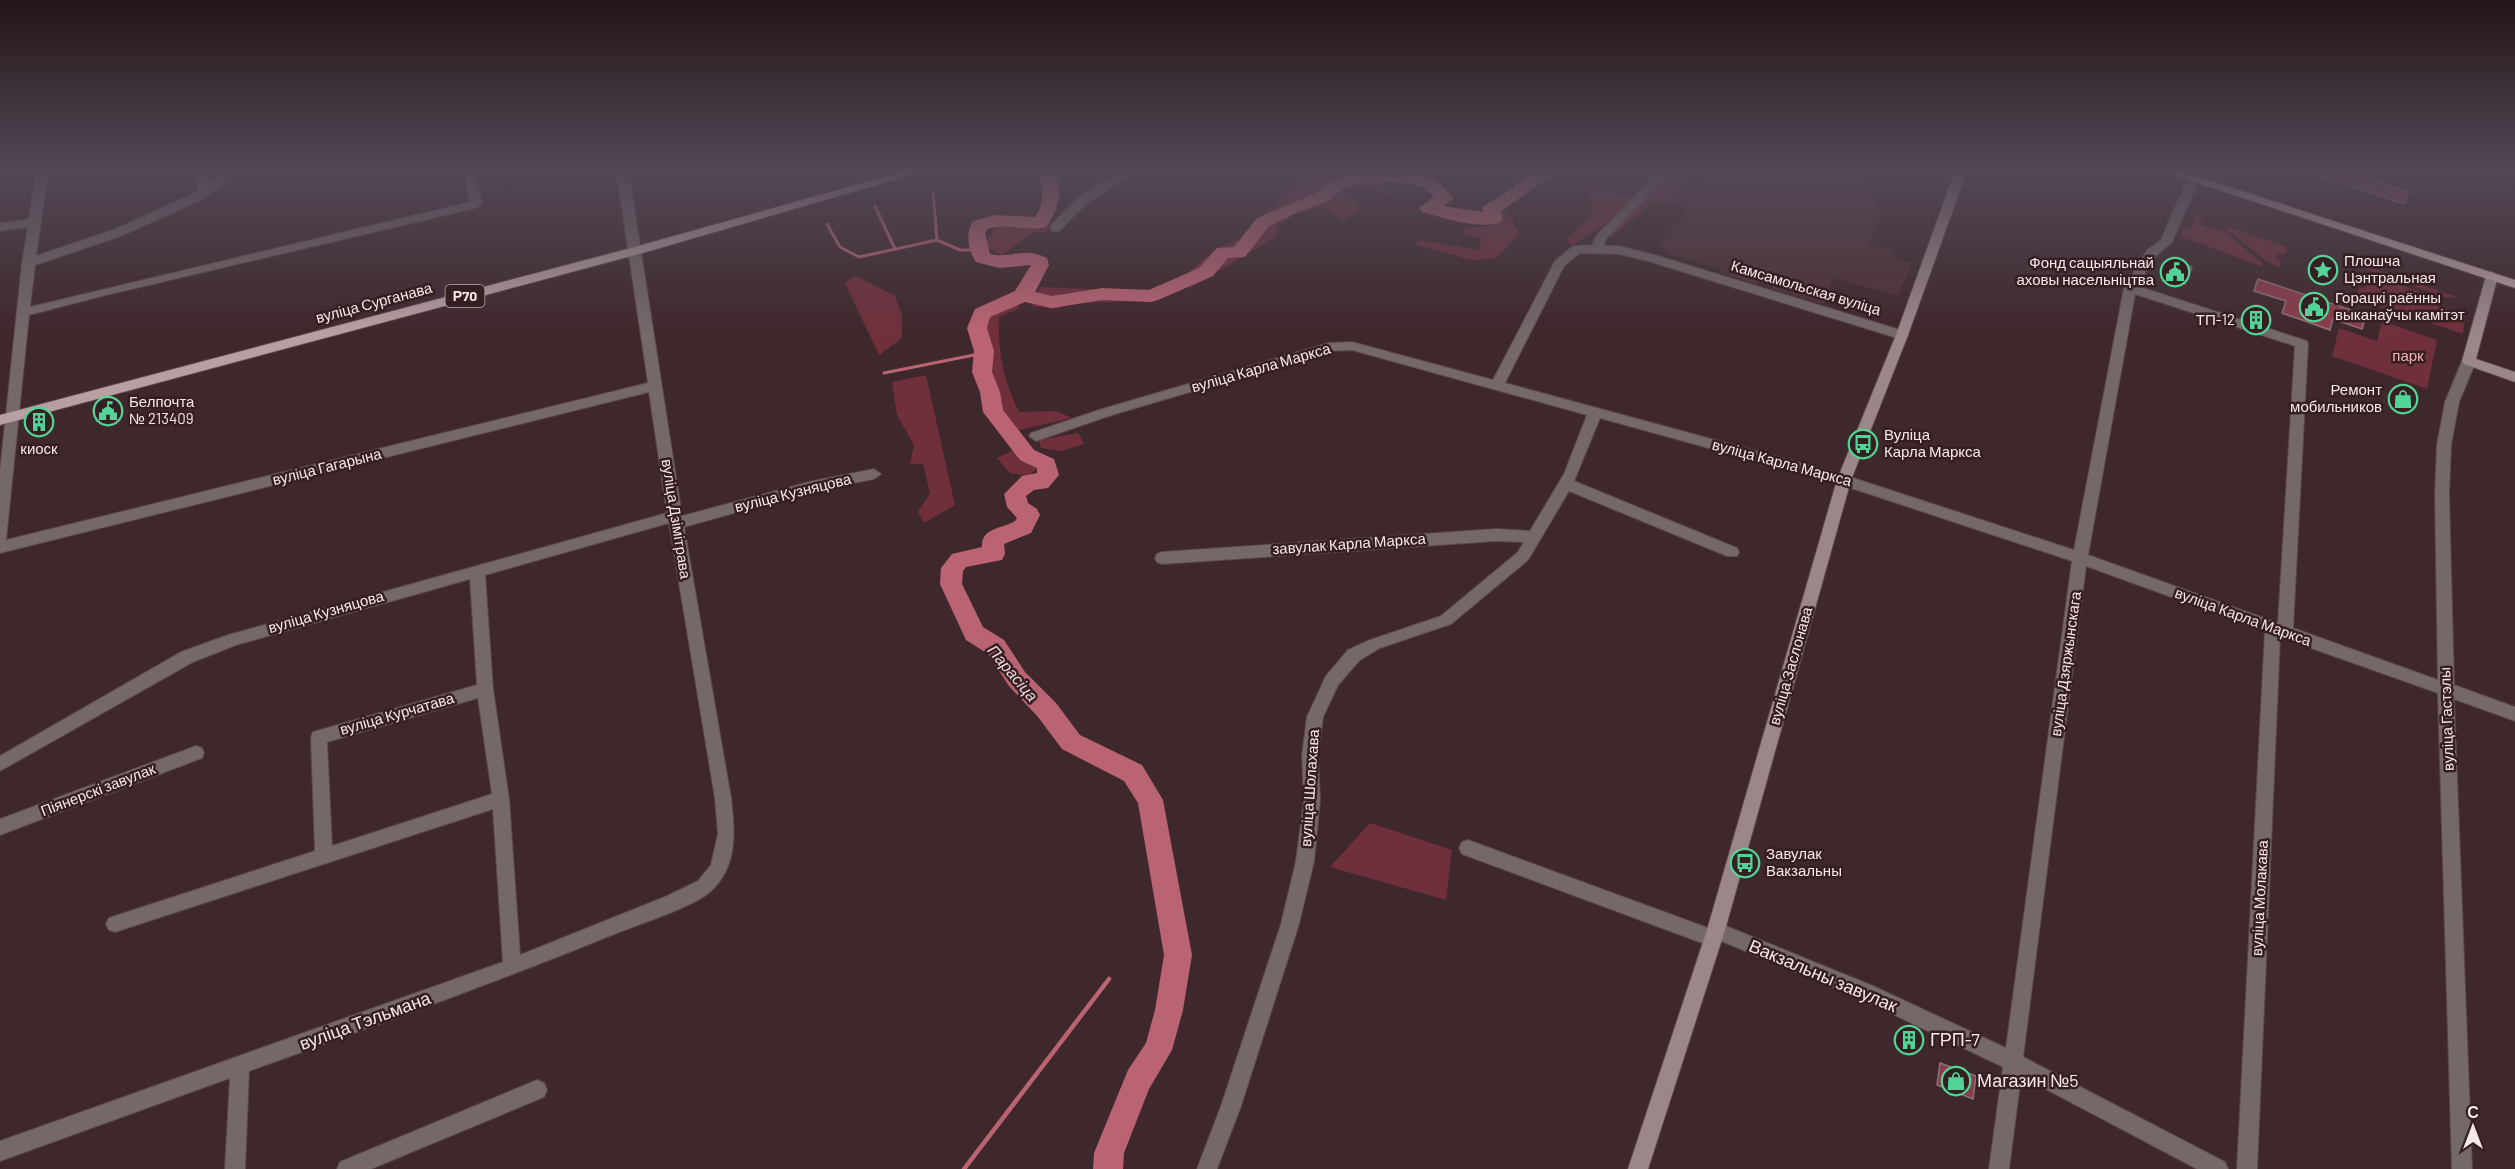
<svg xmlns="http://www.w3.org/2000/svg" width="2515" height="1169" viewBox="0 0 2515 1169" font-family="Barlow,sans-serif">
  <rect width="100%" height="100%" fill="#3f282c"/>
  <!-- built -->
  <path fill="#4e3136" d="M1716,168H1817L1876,184L1875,207L1882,212L1869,244L1893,251L1891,257L1912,263L1898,296L1833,278L1824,304L1772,289L1773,286L1759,282L1757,285L1720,272L1721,269L1674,255L1660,247L1662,244L1657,242L1686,215L1678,199Z"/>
  <!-- green -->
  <path fill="#702f3c" d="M1314,168H1376L1393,196L1366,188L1343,191L1363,208L1344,221L1323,207L1297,213L1276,227L1277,236L1190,288L1184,276L1217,248L1249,236L1257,220Z
    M1667,174L1689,182L1672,205L1653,203L1612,237L1608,235Z
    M1581,183L1634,197L1614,217L1573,245L1566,240L1592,215L1591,197Z
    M1507,212L1520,234L1496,258L1472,260L1416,245L1418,240L1478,250L1482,239L1465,234L1463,228L1496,225L1499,213Z
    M2196,215L2202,217L2200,224L2224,231L2263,264L2261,266L2180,236L2183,228L2190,229Z
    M1051,220L1047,232H1034L1001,256L985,245L997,225L1038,227Z
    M2229,227L2287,247L2285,254L2279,253L2276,259L2281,261L2279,267L2268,262L2227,230Z
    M2366,266L2457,297L2447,298L2365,269Z
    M2363,273L2424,293L2421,298L2366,296L2357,292L2360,287L2365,289L2367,282L2360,279Z
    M856,276L895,296L902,315V338L879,355L845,283Z
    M1040,287L1142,291L1141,301L1078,303L1054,309L1032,306Z
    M1020,301L1019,308L999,317C998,354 1003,379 1019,412L1056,411L1072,418L1018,430L998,411L990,374L989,347L981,326L985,314L1002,310Z
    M2374,301L2426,302L2465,314L2463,334L2377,305Z
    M2382,321L2437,340L2427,389L2332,356L2339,328L2377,341Z
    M926,375L955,505L924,523L918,512L930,493L923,464H910L914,445L897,415L892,382Z
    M1078,433L1084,444L1061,451L1041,448L1039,440Z
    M1014,450L1019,457L1040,466L1028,476L1010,473L997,458Z
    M1370,823L1452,850L1446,900L1330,867Z"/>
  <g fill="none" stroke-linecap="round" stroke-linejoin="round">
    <!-- stream-far1 -->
    <path stroke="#ba6473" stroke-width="3" d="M933,191L937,240
      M875,206L895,249
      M827,224L840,247L859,257L937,240L960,250H979
      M884,373L984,353"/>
    <!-- stream -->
    <path stroke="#ba6473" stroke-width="4.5" d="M964,1169L1109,979"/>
    <!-- river -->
    <path fill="#ba6473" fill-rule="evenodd" d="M1035,168H1052C1065,189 1059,209 1046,227C1026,232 1006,222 987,229L985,233L990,254C1014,259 1021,246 1047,258L1049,265L1035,292L1052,296L1102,288L1149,290L1199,268L1217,248L1234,247L1257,218L1314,194L1329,182L1356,173L1376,171L1422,175L1435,179L1454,198L1444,206L1483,212L1482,208C1487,202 1496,200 1502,195C1531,174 1530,168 1567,168L1565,172L1545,180L1501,211L1503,219L1500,223C1476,229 1445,218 1422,212L1419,208L1434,197L1423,187L1414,184L1376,181L1359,183L1341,190L1326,202L1300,211L1269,226L1245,257L1228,258L1213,276L1158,300L1151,302L1102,300L1052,308L1025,302L990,317L987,328L994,351L992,372L1000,392L1003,410L1034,450L1054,459L1059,475L1048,488L1034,490L1026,496L1028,503L1037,509L1040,515L1031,533L1004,544L1005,554L1002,560L966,567L963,571L962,584L983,627L1004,640L1025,672L1056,703L1080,735L1142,765L1163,800L1192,955L1183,1010L1172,1050L1149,1089L1124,1153L1123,1169H1093L1094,1153L1128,1070L1146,1043L1155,1010L1164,955L1138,803L1124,781L1062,749L1038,717L1009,686L988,654L966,640L940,584L941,568L952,554L982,547C981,527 1003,529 1015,521L1017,518L1007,507L1004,494L1022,476L1037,473V468L1020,460L983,412L980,392L972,372L974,351L967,328L975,309L1015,291L1031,265L999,268L976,262C968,250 965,233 973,221L995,215L1035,217C1045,204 1044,183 1035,168Z"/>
  </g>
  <!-- building -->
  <path fill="#8c3c4c" stroke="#8d7275" stroke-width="1.5" d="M2304,168H2338L2409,192L2404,204L2303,170Z
    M2173,261L2192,267L2185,284L2166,277Z
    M2258,279L2366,315L2362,329L2333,319L2330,330L2282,313L2286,301L2254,291Z
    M119,402V415L97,421L98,408Z
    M1940,1063L1976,1076L1973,1099L1937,1085Z"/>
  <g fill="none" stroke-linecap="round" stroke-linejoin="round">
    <!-- street casing -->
    <g stroke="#5c474a" stroke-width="2">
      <path id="street" d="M37,168H49L36,256L113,230L193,194L199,190L195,168H207L209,183L232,168H245L201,200L121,236L35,265L30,307L470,202L462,168H474L482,204L476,208L102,296L29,315L6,540L648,383L616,168H628L682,516L813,481L874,469L881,474L874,479L813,491L684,527L731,798C735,831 738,866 711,891C696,906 634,926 612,935C492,984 371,1027 249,1071L245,1169H225L230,1078L0,1161V1141L503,962L493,809L115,932L109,930L106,924L109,918L115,916L315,851L311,737L313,732L477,685L470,579L236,645L193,662L0,771V756L181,652L228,635L667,513L649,392L0,553V471L22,263L28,227L0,231V223L29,219ZM669,523L715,798L718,834L711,865L698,881L667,896L520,955L509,799L493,689L485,575ZM478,698L492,794L332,846L327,742Z
        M1128,168H1142L1087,203L1059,231H1051V225L1079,197Z
        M1657,168H1669L1660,183L1606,239L1604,246H1619L1655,255L1907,332L1908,335L1907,338H1897L1648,261L1619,254L1580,253L1564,266L1505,383L1844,475L2074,550L2124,288L2147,250L2161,240L2187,180L2189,178H2197L2199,180L2172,242L2156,256L2137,286L2307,341L2308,344L2293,628L2438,680L2435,494L2437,445L2445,402L2462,361L2464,358H2474L2476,361L2459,402L2451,445L2449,494L2454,685L2515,707V721L2454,699L2472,1169H2452L2438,693L2280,637L2257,1169H2237L2265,631L2086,566L2023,1057L2225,1162L2228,1169H2197L2021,1076L2009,1169H1989L2003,1067L1859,998L1721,941L1719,944L1713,947L1462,854L1459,848L1462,842L1468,840L1708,928L1710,924L1716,922L1873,986L2006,1048L2072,561L1842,485L1600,418L1574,481L1737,548L1739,552L1737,556H1727L1569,491L1528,560L1451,624L1380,648L1360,660L1338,685L1323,717L1318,756L1320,801L1314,861L1299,924L1241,1106L1217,1169H1197L1221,1106L1281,924L1296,861L1304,801L1302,756L1307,717L1326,676L1348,650L1370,640L1441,616L1518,552L1524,542L1496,541L1162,564L1157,562L1155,558L1157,554L1162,552L1496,529L1530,531L1564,474L1587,415L1352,350L1329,351L1112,415L1036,441L1029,436L1031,433L1102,409L1329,343L1352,342L1493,380L1555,261L1573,246L1592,245L1597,235L1651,179ZM2135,294L2295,346L2278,623L2088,555Z
        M196,746L202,748L204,753L202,758L0,835V819Z
        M537,1080L544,1083L547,1090L544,1097L371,1169H337L340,1162Z"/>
    </g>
    <!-- secondary casing -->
    <g stroke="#5c474a" stroke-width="2">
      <path id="secondary" d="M1956,168H1968L1908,335L1851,480L1725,930L1648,1169H1628L1707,930L1837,480L1896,335Z
        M2492,272L2498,276L2476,359L2515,372V382L2464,364L2462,361L2486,276Z"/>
    </g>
    <!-- primary casing -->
    <g stroke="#5c474a" stroke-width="2">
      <path id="primary" d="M916,168H935L639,254L0,425V415L631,248Z
        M2153,168H2171L2515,280V288Z"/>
    </g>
    <!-- street -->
    <use href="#street" fill="#746869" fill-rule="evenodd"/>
    <!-- secondary -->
    <use href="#secondary" fill="#9b878a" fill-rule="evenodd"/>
    <!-- primary -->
    <use href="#primary" fill="#b89fa2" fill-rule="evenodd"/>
  </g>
  <!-- sky -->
  <linearGradient id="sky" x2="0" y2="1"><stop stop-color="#231618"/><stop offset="0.51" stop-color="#524856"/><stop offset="1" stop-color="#524856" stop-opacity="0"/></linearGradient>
  <rect width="2515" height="332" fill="url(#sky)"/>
  <!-- icons -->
  <defs>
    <g id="sight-ring" transform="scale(1.5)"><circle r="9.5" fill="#351f22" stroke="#52d397" stroke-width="1.5"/><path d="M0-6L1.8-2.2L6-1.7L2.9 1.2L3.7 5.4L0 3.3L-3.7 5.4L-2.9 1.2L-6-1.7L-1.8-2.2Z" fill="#52d397"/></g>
    <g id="civic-ring" transform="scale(1.5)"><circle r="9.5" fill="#351f22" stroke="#52d397" stroke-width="1.5"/><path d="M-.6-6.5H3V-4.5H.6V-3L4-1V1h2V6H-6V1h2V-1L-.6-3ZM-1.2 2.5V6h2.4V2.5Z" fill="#52d397"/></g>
    <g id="building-ring" transform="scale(1.5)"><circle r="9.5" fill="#351f22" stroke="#52d397" stroke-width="1.5"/><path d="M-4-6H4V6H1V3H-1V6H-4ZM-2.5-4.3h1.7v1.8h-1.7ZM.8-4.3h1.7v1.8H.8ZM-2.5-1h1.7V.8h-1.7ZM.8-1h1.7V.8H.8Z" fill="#52d397"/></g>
    <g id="shop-ring" transform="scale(1.5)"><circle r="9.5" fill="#351f22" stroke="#52d397" stroke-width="1.5"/><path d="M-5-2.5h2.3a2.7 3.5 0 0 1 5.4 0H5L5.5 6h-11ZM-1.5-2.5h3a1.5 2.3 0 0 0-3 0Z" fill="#52d397"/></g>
    <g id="bus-ring" transform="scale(1.5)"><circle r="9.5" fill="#351f22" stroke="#52d397" stroke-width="1.5"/><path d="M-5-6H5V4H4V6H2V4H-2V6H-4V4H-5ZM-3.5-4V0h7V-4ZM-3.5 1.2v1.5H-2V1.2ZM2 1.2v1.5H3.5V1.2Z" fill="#52d397"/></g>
  </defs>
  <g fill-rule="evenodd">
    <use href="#sight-ring" x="2323" y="270"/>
    <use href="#civic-ring" x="2175" y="272"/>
    <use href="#civic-ring" x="2314" y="307"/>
    <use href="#building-ring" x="2256" y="320"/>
    <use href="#shop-ring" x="2403" y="399"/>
    <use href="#civic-ring" x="108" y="411"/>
    <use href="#building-ring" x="39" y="422"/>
    <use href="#bus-ring" x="1863" y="444"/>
    <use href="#bus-ring" x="1745" y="863"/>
    <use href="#building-ring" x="1909" y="1040"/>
    <use href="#shop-ring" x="1956" y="1081"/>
  </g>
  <g text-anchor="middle" stroke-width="5" stroke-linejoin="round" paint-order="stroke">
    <!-- shield labels -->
    <rect fill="#351f22" stroke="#bdabad" stroke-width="1.5" x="445.5" y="285" width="39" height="22" rx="4.5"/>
    <g font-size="14" font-weight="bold" fill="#f7e7e9">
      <text x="465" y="301">Р70</text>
    </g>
    <!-- poi labels -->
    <g font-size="15" fill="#f7e7e9" stroke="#351f22" text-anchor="start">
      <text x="2344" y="266">Плошча<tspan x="2344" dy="17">Цэнтральная</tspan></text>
      <text x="2154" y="268" text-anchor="end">Фонд сацыяльнай<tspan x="2154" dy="17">аховы насельніцтва</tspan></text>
      <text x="2335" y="303">Горацкі раённы<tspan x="2335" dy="17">выканаўчы камітэт</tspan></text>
      <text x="2235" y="325" text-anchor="end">ТП-12</text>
      <text x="2382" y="395" text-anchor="end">Ремонт<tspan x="2382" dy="17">мобильников</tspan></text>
      <text x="129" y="407">Белпочта<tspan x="129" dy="17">№ 213409</tspan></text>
      <text x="1884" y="440">Вуліца<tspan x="1884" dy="17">Карла Маркса</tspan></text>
      <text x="39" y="454" text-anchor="middle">киоск</text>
      <text x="1766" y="859">Завулак<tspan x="1766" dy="17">Вакзальны</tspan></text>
    </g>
    <!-- street labels -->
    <g font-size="15" fill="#f7e7e9" stroke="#351f22">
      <text transform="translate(1806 288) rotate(17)" y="5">Камсамольская вуліца</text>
      <text transform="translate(374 303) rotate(-15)" y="5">вуліца Сурганава</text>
      <text transform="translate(1261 368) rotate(-16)" y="5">вуліца Карла Маркса</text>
      <text transform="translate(1782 463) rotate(15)" y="5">вуліца Карла Маркса</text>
      <text transform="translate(327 467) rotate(-14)" y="5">вуліца Гагарына</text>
      <text transform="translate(793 493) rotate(-14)" y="5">вуліца Кузняцова</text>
      <text transform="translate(676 519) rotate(81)" y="5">вуліца Дзімітрава</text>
      <text transform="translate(1349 544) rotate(-4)" y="5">завулак Карла Маркса</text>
      <text transform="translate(326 612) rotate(-16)" y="5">вуліца Кузняцова</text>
      <text transform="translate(2243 617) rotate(20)" y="5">вуліца Карла Маркса</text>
      <text transform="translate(2066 664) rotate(-82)" y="5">вуліца Дзяржынскага</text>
      <text transform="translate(1791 666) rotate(-74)" y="5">вуліца Заслонава</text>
      <text transform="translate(397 714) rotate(-16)" y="5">вуліца Курчатава</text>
      <text transform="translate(2447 719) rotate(-92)" y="5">вуліца Гастэлы</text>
      <text transform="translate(1310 788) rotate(-86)" y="5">вуліца Шолахава</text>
      <text transform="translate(98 790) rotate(-21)" y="5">Піянерскі завулак</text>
      <text transform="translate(2260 898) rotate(-87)" y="5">вуліца Молакава</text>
    </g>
    <!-- park labels -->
    <g font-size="15" fill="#f6afb9" stroke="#351f22">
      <text x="2408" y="361">парк</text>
    </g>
    <!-- water labels -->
    <g font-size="16" font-style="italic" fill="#f0d7da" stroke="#351f22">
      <text transform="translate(1013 673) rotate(50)" y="6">Парасіца</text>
    </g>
    <!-- near-street labels -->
    <g font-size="18" fill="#f7e7e9" stroke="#351f22">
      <text transform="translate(1823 976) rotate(23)" y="6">Вакзальны завулак</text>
      <text transform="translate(365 1021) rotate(-20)" y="6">вуліца Тэльмана</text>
    </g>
    <!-- near-poi labels -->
    <g font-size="18" fill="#f7e7e9" stroke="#351f22" text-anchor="start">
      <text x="1930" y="1046">ГРП-7</text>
      <text x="1977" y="1087">Магазин №5</text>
    </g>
  </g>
  <!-- north arrow -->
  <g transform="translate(2473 1127)" stroke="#351f22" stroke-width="4.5" paint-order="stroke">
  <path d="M0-4.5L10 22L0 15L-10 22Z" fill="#f7e7e9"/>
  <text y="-9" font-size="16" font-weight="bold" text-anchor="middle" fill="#f7e7e9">С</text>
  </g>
</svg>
